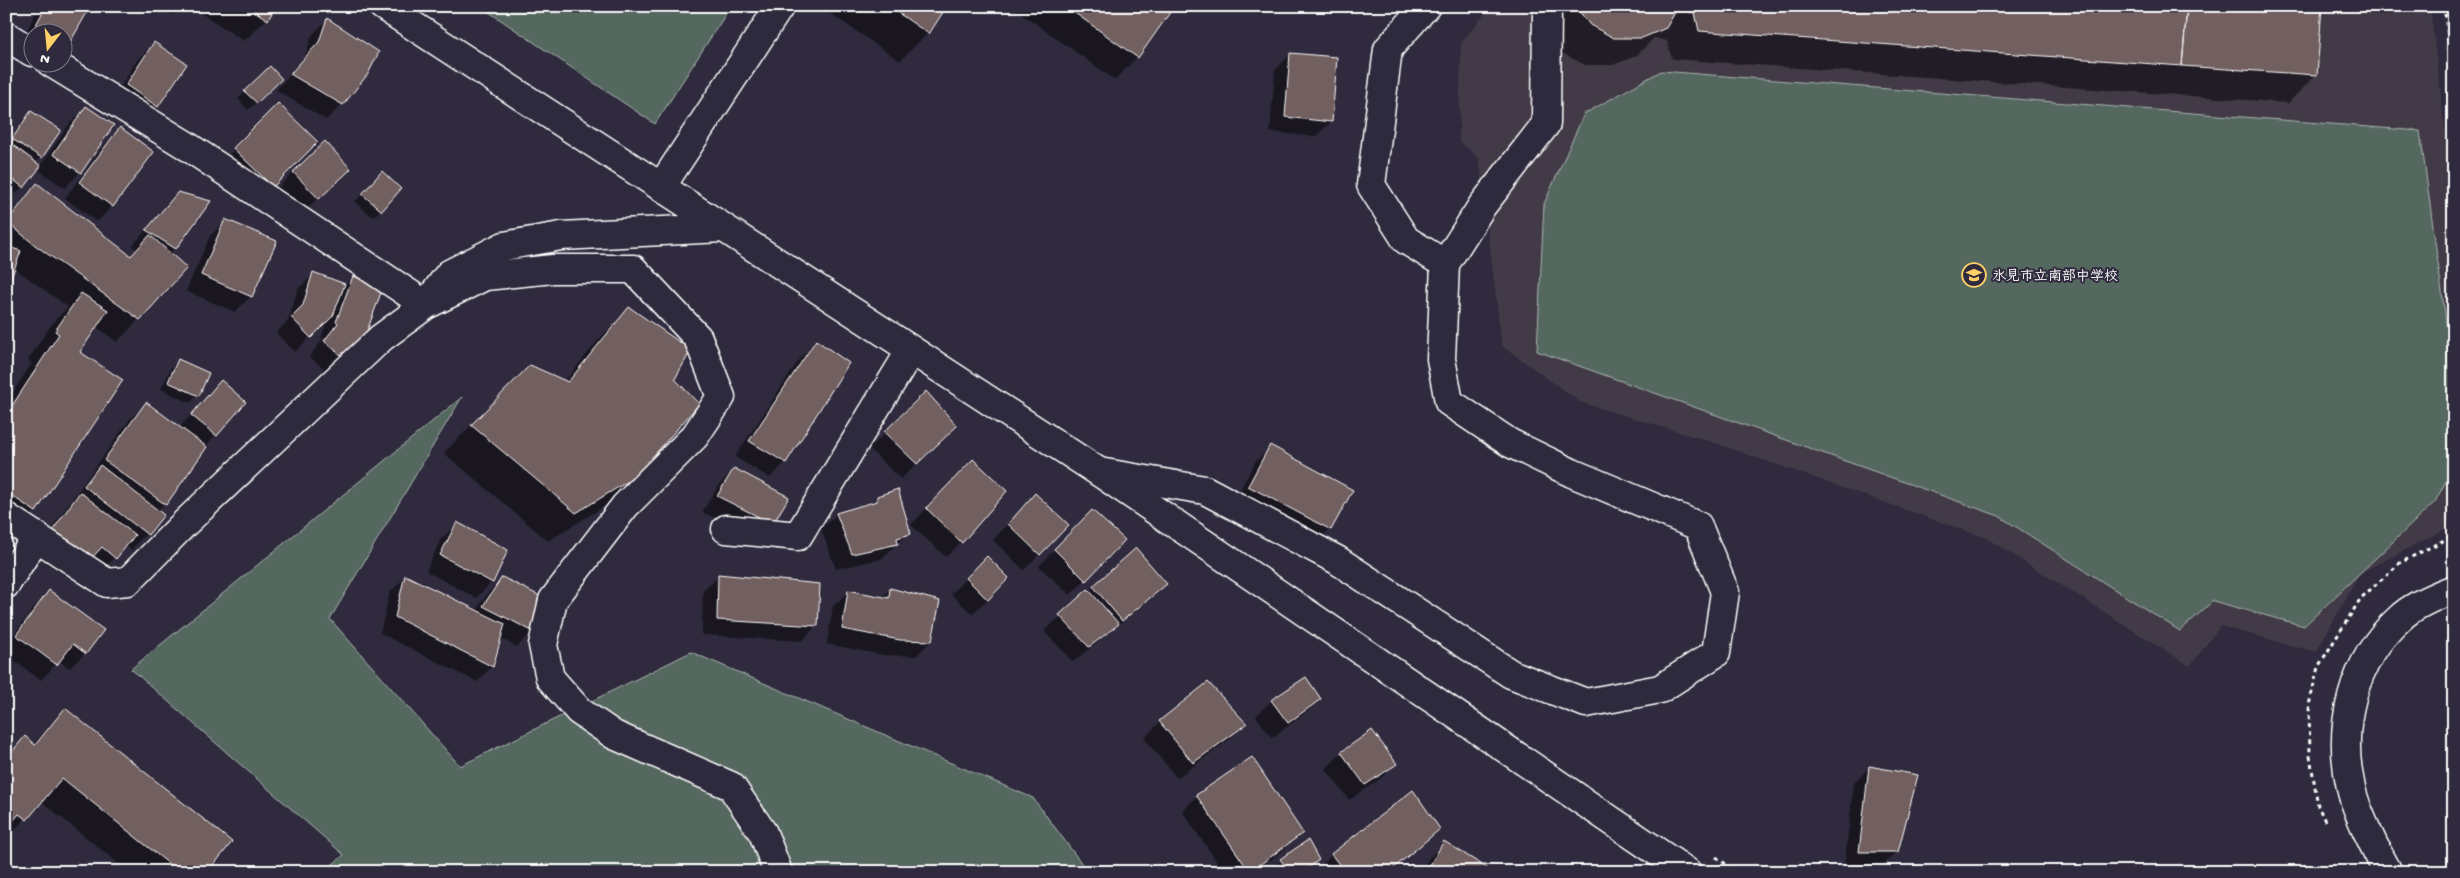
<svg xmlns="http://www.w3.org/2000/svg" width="2460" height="878" viewBox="0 0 2460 878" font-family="'Gochi Hand','Klee One',sans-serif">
  <rect width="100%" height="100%" fill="#2f2a3d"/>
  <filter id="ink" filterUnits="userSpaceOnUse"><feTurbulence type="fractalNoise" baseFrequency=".02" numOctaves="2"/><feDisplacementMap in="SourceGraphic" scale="10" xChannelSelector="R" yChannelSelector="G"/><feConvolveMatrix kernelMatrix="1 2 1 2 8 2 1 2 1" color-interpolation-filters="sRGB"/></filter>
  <g filter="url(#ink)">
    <!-- built -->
    <path fill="#433a47" d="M1491,6H2430L2454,204V510L2444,530L2360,573L2316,652L2220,626L2190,666L1986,538L1715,443L1580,402L1502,346L1479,158L1459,141L1461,43Z"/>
    <!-- green -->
    <path fill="#556861" stroke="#aab4b0" d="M480,6H731L655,124Z
      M1661,71L2420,131L2454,380V466L2435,502L2304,626L2213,601L2180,631L1999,516L1537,351L1544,204L1584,114Z
      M462,397L330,619L460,766L691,652L1033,798L1088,872H323L344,855L131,669Z"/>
    <!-- shadow -->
    <path fill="#0007" d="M40,6H81L62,53V32H32V59L16,50Z
      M158,6H181L173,15Z
      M190,6H275L267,19L244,41Z
      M819,6H945L928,33L900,61Z
      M1011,6H1162L1137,57L1115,80Z
      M1543,6H2321L2316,75L2288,103L1672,59L1667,41L1654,38L1636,56L1613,65H1585L1562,53L1544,29Z
      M327,20L342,104L326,120L276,90L304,59L312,35Z
      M154,44L158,106L142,121L111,101L138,59Z
      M1291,54L1331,122L1315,137L1270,132L1275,70Z
      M270,68L281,79L248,110L238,99Z
      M278,105L316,142L257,202L219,165Z
      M86,108L80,172L65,188L37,169L23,187L6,202V142L8,143L24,120L31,112L41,157L35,164L40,167L70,123Z
      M120,129L112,206L97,222L65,198L105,144Z
      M294,172L334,184L302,213L278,188Z
      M374,181L381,210L373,217L355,202Z
      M37,185L130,257L137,250L132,246L179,193L175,248L169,254L139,319L117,342L95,326L78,352L35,511L7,539L6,403L32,363L28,360L53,322L68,307L14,268L6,285V218Z
      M226,220L251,296L235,312L186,291L210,236Z
      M314,274L344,286L353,277L365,333L330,373L309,357L323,339L321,338L328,319L295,352L276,333L288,321L298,289Z
      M629,309L674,379L635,476L606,505L548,541L444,453L502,394L564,382L601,337Z
      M816,342L785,463L770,478L735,457L801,357Z
      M179,360L198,395L190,403L161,389L171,368Z
      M221,382L244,402L205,447L157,512L162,515L131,550L125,545L100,574L85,562L70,578L33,554L130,419L146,404L179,428Z
      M926,393L940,441L901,479L869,449Z
      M1271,447L1330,529L1314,544L1234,501L1255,462Z
      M734,469L787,497L756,538L702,512L719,485Z
      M957,476L961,542L946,557L911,525Z
      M878,497L909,533L881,559L836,569L821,529L837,514L871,504Z
      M1020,511L1067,525L1024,570L993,540Z
      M457,524L506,550L492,582L476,598L426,571L441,539Z
      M1076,527L1085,580L1070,595L1039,566Z
      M971,573L988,599L972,614L951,594Z
      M719,576L817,625L802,641L702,635L703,591Z
      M406,577L476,611L487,594L502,579L533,631L517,647L500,638L492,666L477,682L380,633L390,592Z
      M1165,584L1149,600L1073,662L1044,631L1094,587Z
      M890,589L931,641L916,656L883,655L827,644L833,606L849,591L882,598Z
      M49,592L85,653L70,668L59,661L41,680L6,655V645L34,607Z
      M1208,683L1246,724L1230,739L1177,778L1144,738L1160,722Z
      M1320,699L1304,714L1272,738L1256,716L1271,701Z
      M65,710L207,872H129L41,801L6,839V756L25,738L33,744Z
      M1372,732L1395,764L1380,779L1349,800L1326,769L1341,753Z
      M1870,767L1896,852L1881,867H1844L1854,783Z
      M1197,796L1301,832L1286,848L1254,872H1224L1182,811Z
      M1438,829L1390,872L1316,870L1332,855Z
      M1444,843L1483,872H1421L1429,858Z
      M1318,859L1305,872H1270L1281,860Z"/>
    <!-- building -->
    <path fill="#725f5f" stroke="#fff" d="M46,6H84L89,9L64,53L62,52V32L31,34Z
      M247,6H276L268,20Z
      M888,6H947L929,34Z
      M1065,6H1164L1171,11L1138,58Z
      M1575,6H2187L2182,66L1699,31L1695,13L1677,9L1666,28L1642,38H1614L1590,25Z
      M2187,6H2322L2317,75L2182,66Z
      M327,18L379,52L368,74L343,105L290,74L319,42Z
      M154,42L187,64L158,107L126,85Z
      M1290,53L1337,57L1332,122L1285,117Z
      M270,66L282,79L257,103L244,91Z
      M278,103L318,142L273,187L233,148Z
      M86,106L114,125L81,173L53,154Z
      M31,111L61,130L42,158L12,139Z
      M120,127L154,152L113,207L79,182Z
      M6,140L41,166L24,188L6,174Z
      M325,141L351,169L319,199L293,172Z
      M382,171L401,189L382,211L362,194Z
      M37,183L131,256L150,235L187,268L140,320L35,245L7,222Z
      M178,192L211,201L176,249L146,230Z
      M225,219L277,241L252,297L201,275Z
      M6,246L21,251L9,284L6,283Z
      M313,272L345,284L333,316L311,338L291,317L303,305Z
      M353,276L383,287L366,334L346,359L324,341L338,323L336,322Z
      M81,293L108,310L80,352L123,380L36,512L6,492V415L59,334L55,331Z
      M629,307L691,350L675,379L699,404L635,477L576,513L471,425L530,365L568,382Z
      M816,340L849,363L786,463L749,441Z
      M178,359L209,373L199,396L168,382Z
      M221,380L246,402L217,436L191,415Z
      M926,391L957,426L917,464L884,432Z
      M146,402L207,447L166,505L104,460Z
      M1270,445L1353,490L1331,530L1248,486Z
      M973,459L1007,491L962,543L926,508Z
      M100,465L164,515L148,535L84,486Z
      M734,468L789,497L773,524L717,496Z
      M898,489L911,534L897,538L898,544L852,554L836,513L877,501V496Z
      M80,492L135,535L116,559L102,547L87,563L47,538Z
      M1035,493L1069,525L1040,555L1008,524Z
      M1092,510L1125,540L1086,581L1054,549Z
      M457,522L508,550L493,583L440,555Z
      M1136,548L1167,584L1122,621L1093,586Z
      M987,556L1009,578L988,600L966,578Z
      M718,574L820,584L818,626L717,620Z
      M405,575L505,624L493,667L395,617Z
      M502,577L544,598L534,632L483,606Z
      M890,588L940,601L932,641L900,640L842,629L848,590L889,598Z
      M1088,589L1119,624L1089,647L1059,615Z
      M49,590L104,630L86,654L73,644L57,665L16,635Z
      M1306,677L1321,699L1288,723L1271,700Z
      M1208,682L1247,724L1193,763L1159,721Z
      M65,708L232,842L208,872H179L62,778L27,820L19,814L6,829V759L25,736L35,745Z
      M1372,730L1397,764L1365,785L1341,752Z
      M1252,757L1303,833L1250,872L1196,795Z
      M1869,766L1918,775L1898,852H1859Z
      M1413,790L1440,829L1389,872H1345L1331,854Z
      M1308,840L1319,860L1302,872H1289L1280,859Z
      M1444,841L1487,868L1485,872H1431L1427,870Z
      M6,859L26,872H6Z"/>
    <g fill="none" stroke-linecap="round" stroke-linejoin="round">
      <!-- street casing -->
      <g stroke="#fff" stroke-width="31">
        <path id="street" d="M1426,6L1388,49L1371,185L1406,240L1445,264
          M6,36L32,52
          M50,62L184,144L426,305L449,274L504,246L561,236L723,228
          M661,187L780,6
          M1099,472L1205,490L1337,560L1511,674L1586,703L1660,689L1716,653L1725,592L1698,526L1572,473L1510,443L1449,402L1441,359L1445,264L1482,206L1546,124L1547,6
          M6,517L107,583L128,581L185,523L381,338L426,305L485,276L553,269H633L698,338L721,397L695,436L625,506L553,600L543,645L550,678L579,711L614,735L731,786L763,833L778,872
          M726,529L798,536L911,350
          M6,584L37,536"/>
      </g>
      <!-- secondary casing -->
      <g stroke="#fff" stroke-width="31">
        <path id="secondary" d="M383,6L1099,472L1687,872
          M2388,872C2376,851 2356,811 2351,788C2337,727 2352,661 2400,618C2412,606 2438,595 2454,589"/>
      </g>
      <!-- path -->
      <path stroke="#fff" stroke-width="3" stroke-dasharray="4 4" stroke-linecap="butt" d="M2444,6L2454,88
        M2325,821L2318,806L2310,756L2309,705L2318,667L2361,598L2400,563L2454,535
        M1716,857L1737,872"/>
      <!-- street -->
      <use href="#street" stroke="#2f2a3d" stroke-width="28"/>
      <!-- secondary -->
      <use href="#secondary" stroke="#2f2a3d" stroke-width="28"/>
    </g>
  </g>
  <!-- icons -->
  <defs>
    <g id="school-ring" transform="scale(1.25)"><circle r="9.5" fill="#2f2a3d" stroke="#ffd166" stroke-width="1.5"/><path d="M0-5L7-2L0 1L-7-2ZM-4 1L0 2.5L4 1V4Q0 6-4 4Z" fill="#ffd166"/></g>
  </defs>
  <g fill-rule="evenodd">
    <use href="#school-ring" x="1974" y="275"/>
  </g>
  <g text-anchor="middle" stroke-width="4" stroke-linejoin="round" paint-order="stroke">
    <!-- poi labels -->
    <g font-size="14" font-weight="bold" fill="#fff" stroke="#2f2a3d" text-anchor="start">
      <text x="1992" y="280">氷見市立南部中学校</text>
    </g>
  </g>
  <!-- margin -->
  <rect width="2460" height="878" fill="none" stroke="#2f2a3d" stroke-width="25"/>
  <rect x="12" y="12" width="2435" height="853" fill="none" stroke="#fff" stroke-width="2" filter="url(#ink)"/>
  <!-- north arrow -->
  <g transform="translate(48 48) rotate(196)"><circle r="24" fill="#2f2a3d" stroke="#827f8b"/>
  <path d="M0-4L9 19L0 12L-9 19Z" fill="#ffd166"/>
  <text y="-8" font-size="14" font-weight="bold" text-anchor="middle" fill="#ffffff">N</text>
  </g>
</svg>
